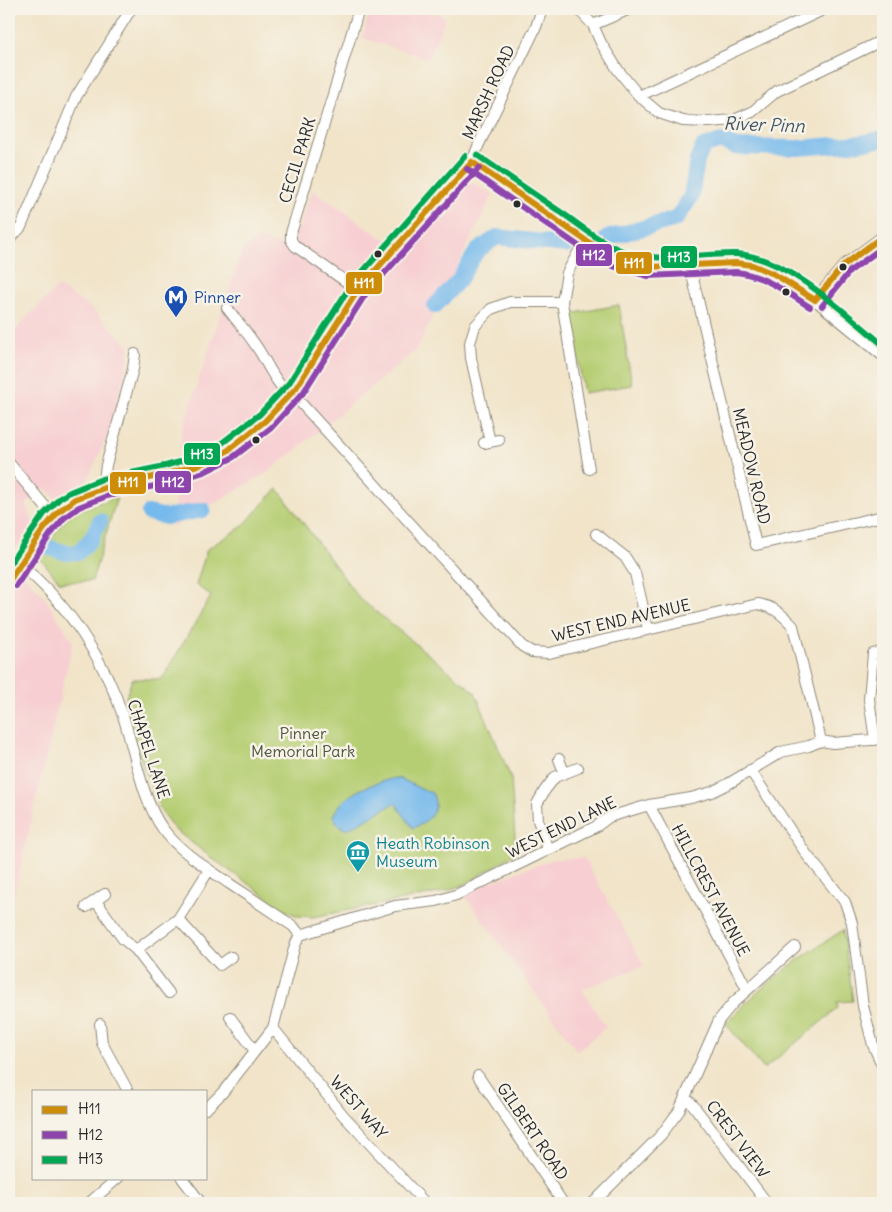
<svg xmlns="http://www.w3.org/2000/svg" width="892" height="1212" viewBox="0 0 892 1212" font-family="Delius,sans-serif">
  <rect width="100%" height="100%" fill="#f7f3e8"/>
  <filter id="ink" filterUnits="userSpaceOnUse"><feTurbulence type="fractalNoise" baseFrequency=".02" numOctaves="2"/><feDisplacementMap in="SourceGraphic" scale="10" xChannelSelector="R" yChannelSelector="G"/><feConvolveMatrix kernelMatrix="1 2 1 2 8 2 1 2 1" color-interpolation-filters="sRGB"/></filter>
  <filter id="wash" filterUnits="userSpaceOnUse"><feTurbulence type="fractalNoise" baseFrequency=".0096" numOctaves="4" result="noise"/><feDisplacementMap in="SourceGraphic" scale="20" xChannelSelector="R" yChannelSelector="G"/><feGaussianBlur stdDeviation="1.12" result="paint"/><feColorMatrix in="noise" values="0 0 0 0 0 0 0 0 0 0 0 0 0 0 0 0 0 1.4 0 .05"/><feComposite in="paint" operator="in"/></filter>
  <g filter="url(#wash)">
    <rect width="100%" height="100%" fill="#f1e4c9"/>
    <!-- built -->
    <path fill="#f7cfd2" d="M371,9H424L446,17L428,59L362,38Z
      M466,180L493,194L416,350L270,471L173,527L182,431L243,247L259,239L290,247L313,190L378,235L405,250Z
      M58,286L93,310L129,346V358L109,431L88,479L55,498L44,488L26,504L33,523L9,559V336Z
      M9,560L44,596L73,642L9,915Z
      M584,858L644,966L582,989L606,1027L577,1051L462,892L554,859Z"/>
    <!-- park -->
    <path fill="#b6ce73" stroke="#707c4f" d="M619,305L632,385L584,393L570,314Z
      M278,489L359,598L475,692L511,778L516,853L468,883L444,892L313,917L298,916L276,907L267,897L213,859L174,829L161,811L122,710L132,679H162L211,596L196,585L207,549L243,526L267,499Z
      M117,497L92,581L60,582L38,556L61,525L73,512Z
      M843,930L853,1001L837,1002L838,1008L764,1069L725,1023L762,988L799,959Z"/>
    <!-- water -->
    <path fill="#76b9ec" stroke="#50728c" d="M395,778C409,780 418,790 432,793C441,809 428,823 413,828L395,803L348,829C340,829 338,824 333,816C344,792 371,784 395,778Z"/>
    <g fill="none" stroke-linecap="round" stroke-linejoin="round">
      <!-- river -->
      <path stroke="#76b9ec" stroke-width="16" d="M607,238L676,219L691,197L697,161L703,147L721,141L736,147L798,148L860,143L883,139
        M435,306L459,280L477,251L497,237L566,245
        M149,513L166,517L203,510
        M47,547L67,553L79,552L91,539L100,521"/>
    </g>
  </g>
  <g filter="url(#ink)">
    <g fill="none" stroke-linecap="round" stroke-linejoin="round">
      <!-- minor casing -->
      <g stroke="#8e887a" stroke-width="12">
        <path id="minor" d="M576,9L579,10L593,25L601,43L618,70L639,96L659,113L683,121L709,122L734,120L752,112L777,91L883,40
          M593,25L630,9
          M639,96L825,9
          M472,162L585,240L616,258L649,267L736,263L752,265L774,274L815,300L883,356
          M9,240L21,227L76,97L131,9
          M585,240L567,273L562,302L589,469
          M690,266L756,545L883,516
          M358,290L295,246L291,240V233L359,9
          M815,300L844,265L883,236
          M227,308C238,322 251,337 260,352C272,372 278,389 299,401L522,646L532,652L549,653L758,604C774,607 782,614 793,626L821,741
          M490,442L471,358L470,343L475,326L491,309L510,302H562
          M484,443L499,440
          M9,463L53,516
          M103,488L106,465L133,369L135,354
          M596,534L625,557L635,573L648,629
          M19,564C66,600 106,662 124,719C135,753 142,800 163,829C180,852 207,868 230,884C251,898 272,912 293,926L300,935
          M9,581C22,559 48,516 69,503C103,482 146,482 184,470C216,460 243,440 268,419C298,394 316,357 336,324C343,313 350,299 359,289C397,247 437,207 472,162L479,144L536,27L542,9
          M875,740L869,699L873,654L883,652
          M559,759L564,772
          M750,770L807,855L845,902L852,923L863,1006L873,1045L883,1067
          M649,805L747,989
          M548,850L538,820L537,804L545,790L555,777L578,768
          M96,901L123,939L136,950L169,993
          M86,907L105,894
          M178,919L220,965L231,957
          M136,950L178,919L209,870
          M230,1017L255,1051
          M100,1024L102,1043L128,1091
          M273,1028L343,1115L425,1203
          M478,1076L563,1203
          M686,1098L693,1105L764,1199
          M206,1109L223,1092L273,1028L295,945L300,935L395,906L436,901L456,895L597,826L609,817L649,805L691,798L712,792L728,784L781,752L809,746L821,741L833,743L883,739
          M182,1178L201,1203
          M89,1203L118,1178
          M593,1203L661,1135L679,1111L719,1020L733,1003L795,947"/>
      </g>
      <!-- minor -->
      <use href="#minor" stroke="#fff" stroke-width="10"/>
      <!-- bus-1 casing -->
      <g stroke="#f7f3e8" stroke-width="10">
        <path id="bus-1" d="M472,162L585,240L616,258L649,267L736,263L752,265L774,274L815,300
          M815,300L844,265L883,236
          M9,581L43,530L58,512L75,499L104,488L167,474L201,464L227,451L265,421L296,388L358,290L472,162"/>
      </g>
      <!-- bus-2 casing -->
      <g stroke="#f7f3e8" stroke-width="10">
        <path id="bus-2" d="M467,169L580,247L613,266L648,276L736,272C764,275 786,292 810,307
          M822,306L850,271L883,247
          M16,586L50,535L64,518L79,507L107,496L169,483L204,472L232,458L271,428L303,393L365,295L479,168"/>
      </g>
      <!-- bus-3 casing -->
      <g stroke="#f7f3e8" stroke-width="10">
        <path id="bus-3" d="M477,155C506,175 535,195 565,215C582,227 600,242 620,250C657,265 697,253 736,254C786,256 846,314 883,345
          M9,565L44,514L60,498L70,492L102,479L165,466L198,456L222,443L260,414L289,383L351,285L465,156"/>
      </g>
      <!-- bus-1 -->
      <use href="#bus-1" stroke="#ce8d09" stroke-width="6"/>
      <!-- bus-2 -->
      <use href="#bus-2" stroke="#8e44ad" stroke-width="6"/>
      <!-- bus-3 -->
      <use href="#bus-3" stroke="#00a651" stroke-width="6"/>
    </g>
  </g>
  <!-- icons -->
  <defs>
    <g id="metro-pin" transform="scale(1.25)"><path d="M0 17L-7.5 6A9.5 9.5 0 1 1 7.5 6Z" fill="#1a4fb4" stroke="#f7f3e8"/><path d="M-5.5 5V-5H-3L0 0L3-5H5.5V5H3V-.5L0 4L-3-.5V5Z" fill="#fff"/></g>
    <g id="museum-pin" transform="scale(1.25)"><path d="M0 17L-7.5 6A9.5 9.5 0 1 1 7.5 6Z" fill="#0f9aa8" stroke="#f7f3e8"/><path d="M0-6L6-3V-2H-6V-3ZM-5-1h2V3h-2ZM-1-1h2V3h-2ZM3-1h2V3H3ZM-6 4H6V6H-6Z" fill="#fff"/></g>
  </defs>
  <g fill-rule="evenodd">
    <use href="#metro-pin" x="176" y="297"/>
    <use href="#museum-pin" x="358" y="852"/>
  </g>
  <!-- markers -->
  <g fill="#2b2b2b" stroke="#f7f3e8" stroke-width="2">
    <circle cx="517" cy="204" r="4.5"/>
    <circle cx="378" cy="254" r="4.5"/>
    <circle cx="843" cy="267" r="4.5"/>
    <circle cx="786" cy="292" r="4.5"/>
    <circle cx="256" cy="440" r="4.5"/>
  </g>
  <g text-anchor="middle" stroke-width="5" stroke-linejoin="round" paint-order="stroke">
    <!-- street labels -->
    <g font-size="16" fill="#2b2b2b" stroke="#f7f3e8">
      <text transform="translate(488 92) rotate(-65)" y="6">MARSH ROAD</text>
      <text transform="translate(297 160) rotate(-73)" y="6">CECIL PARK</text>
      <text transform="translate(752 466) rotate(77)" y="6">MEADOW ROAD</text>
      <text transform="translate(621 620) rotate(-13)" y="6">WEST END AVENUE</text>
      <text transform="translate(149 749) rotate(72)" y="6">CHAPEL LANE</text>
      <text transform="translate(561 827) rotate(-26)" y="6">WEST END LANE</text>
      <text transform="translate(711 890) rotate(62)" y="6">HILLCREST AVENUE</text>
      <text transform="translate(359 1107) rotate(49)" y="6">WEST WAY</text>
      <text transform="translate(533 1131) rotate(56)" y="6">GILBERT ROAD</text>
      <text transform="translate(738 1139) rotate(53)" y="6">CREST VIEW</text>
    </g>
    <!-- transit labels -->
    <g font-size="16" fill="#164399" stroke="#f7f3e8" text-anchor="start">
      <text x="194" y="303">Pinner</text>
    </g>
    <!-- park labels -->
    <g font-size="16" fill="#4e543d" stroke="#f7f3e8">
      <text x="303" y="739">Pinner<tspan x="303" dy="18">Memorial Park</tspan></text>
    </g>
    <!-- culture labels -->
    <g font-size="16" fill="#0d838f" stroke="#f7f3e8" text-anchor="start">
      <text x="376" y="849">Heath Robinson<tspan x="376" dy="18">Museum</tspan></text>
    </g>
    <!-- water labels -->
    <g font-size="18" font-style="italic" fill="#425665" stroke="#f7f3e8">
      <text transform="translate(764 125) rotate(2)" y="6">River Pinn</text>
    </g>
  </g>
  <g stroke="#f7f3e8" stroke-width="2">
    <rect x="575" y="243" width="38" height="24" rx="5" fill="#8e44ad"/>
    <rect x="660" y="245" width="38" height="24" rx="5" fill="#00a651"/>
    <rect x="615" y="251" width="38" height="24" rx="5" fill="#ce8d09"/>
    <rect x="345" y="271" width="38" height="24" rx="5" fill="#ce8d09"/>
    <rect x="183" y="442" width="38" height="24" rx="5" fill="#00a651"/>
    <rect x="154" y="470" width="38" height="24" rx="5" fill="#8e44ad"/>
    <rect x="109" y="471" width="38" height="24" rx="5" fill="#ce8d09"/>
  </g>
  <g font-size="14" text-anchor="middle" font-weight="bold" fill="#fff">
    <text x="594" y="260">H12</text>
    <text x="679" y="262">H13</text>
    <text x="634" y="268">H11</text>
    <text x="364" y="288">H11</text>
    <text x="202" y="459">H13</text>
    <text x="173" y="487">H12</text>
    <text x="128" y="487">H11</text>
  </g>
  <!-- margin -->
  <rect width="892" height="1212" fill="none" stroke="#f7f3e8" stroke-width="30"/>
  <!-- legend -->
  <rect x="32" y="1090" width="175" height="90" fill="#f7f3e8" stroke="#a5a39c"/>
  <rect x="42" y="1106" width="25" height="8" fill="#ce8d09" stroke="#a5a39c"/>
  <text x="78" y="1114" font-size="15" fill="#2b2b2b">H11</text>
  <rect x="42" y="1131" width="25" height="8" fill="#8e44ad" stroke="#a5a39c"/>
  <text x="78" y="1140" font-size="15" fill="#2b2b2b">H12</text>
  <rect x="42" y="1156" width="25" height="8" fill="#00a651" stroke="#a5a39c"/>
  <text x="78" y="1164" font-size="15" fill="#2b2b2b">H13</text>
</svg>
